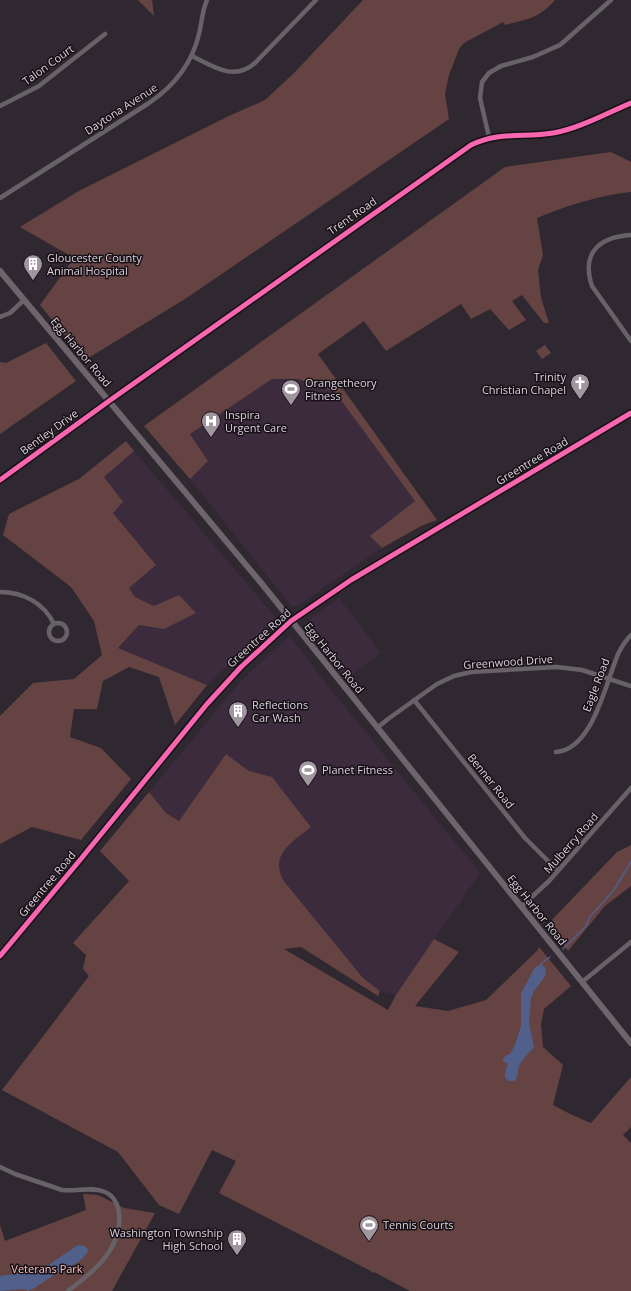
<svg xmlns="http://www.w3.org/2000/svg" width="631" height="1291" viewBox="0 0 631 1291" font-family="'Open Sans',sans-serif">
  <rect width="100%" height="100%" fill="#302830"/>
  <!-- built -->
  <path fill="#3b2b3c" d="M272,379H298L335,392L415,501L371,536L382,548L297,606H291L190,479L208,461L190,434Z
    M134,451L277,619L207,685L118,648L139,625L164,628L154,606L135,597L129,588L156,565L113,513L103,477Z
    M339,598L381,653L347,678L308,628V623L310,618Z
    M290,636L324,681L480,873L396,995L380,991L363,978L283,880L280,873V859L285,848L311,827L272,777L249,771L226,754L179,821L166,813L149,792L240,682L269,654Z"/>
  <!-- green -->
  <path fill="#654342" d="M138,0H152L154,16Z
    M363,0H555C538,19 528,19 505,25L503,22L464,43L459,49L449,75L445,94L449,119L185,299L85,360L40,305L74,258L20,227L77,192L229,116L265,100L294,73Z
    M611,152L631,162V192C599,195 566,206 537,218L543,255L538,270L541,298L549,323H544L522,295L512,301L526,320L509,330L490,309L471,319L461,304L386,351L364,321L318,354L437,520L421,526L382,548L370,536L415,501L335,392L298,379H272L190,434L208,461L190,479L144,426L505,167Z
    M46,343L76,381L0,434V362L6,363Z
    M545,345L551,353L542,359L536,351Z
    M126,441L134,451L104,477L123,502L113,513L156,565L129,588L135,597L154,606L179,595L196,613L164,629L139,625L118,648L207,685L175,725L159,677L129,667L103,681L97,709H74L70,737L101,748L131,779L81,840L32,827L0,844V716L33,683L74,679L102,655L94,621L71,587L3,535L9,514L79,479Z
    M226,754L249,771L272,777L311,827C293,842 270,853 283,880L363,978L380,991L378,996L301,947L284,949L388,1010L396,995L434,939L459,952L415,1006L448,1011L486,1000L538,950L539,947L571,986L544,1009L541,1024L543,1047L563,1065L553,1105L572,1115L591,1123L631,1077V1127L623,1135L631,1143V1291H410L374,1272L372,1273L371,1271L219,1193L236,1161L212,1150L179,1214L159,1205L118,1152L2,1090L89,976L83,969L86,955L73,943L129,881L100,851L149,792L166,813L179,821Z
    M631,845V886L605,906L568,951L548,924L617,852Z
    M83,1194L98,1195L124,1208L155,1213L112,1291H0V1225L5,1241L86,1210Z"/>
  <!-- water -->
  <path fill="#51608a" d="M542,965L545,967L546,975L534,991L531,998L529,1023L534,1047C529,1053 524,1057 519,1066C517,1072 519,1077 514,1081H509L505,1078V1073L508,1063L503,1062V1059L505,1056L510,1054L515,1045L521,1026V993L534,969L537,966Z
    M78,1245L85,1246L88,1250V1252L79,1262L60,1271L33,1289L28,1291L24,1289L0,1291V1276L28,1272L40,1269L52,1263L57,1259Z"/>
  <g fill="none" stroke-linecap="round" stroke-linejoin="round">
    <!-- stream -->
    <path stroke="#51608a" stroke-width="1.5" d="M563,949L586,926L589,918L613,891L631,862
      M539,967L543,962L550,957"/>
    <!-- street -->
    <path stroke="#676267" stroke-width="4.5" d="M192,56C213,66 234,82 255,63L316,0
      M0,106L39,86L105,34
      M489,137L480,98L482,82L489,73L501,66L533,57L560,45L611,0
      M0,198L149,103C174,86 192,64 199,34C202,22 202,11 207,0
      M631,235C599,237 581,253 592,286L631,341
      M0,317L10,313L24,300
      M0,480L109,401L471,145C499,131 524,138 553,133C578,129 607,113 631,103
      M0,592C23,592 44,603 54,624
      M49 632a9 9 0 1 1 18 0a9 9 0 1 1-18 0Z
      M414,700L525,838L558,871
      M377,728L388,719L437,684L454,676L471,672L557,667L582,670L631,686
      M556,752C594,749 606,680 619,652C622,646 626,640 631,635
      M521,907L549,881L631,788
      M582,982L631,942
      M0,1167L15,1174L62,1190C76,1192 92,1186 105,1192C113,1195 118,1204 119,1213C123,1249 93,1272 68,1291"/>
    <!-- secondary -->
    <path stroke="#6d646c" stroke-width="6" d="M0,271L262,584L631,1043
      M0,956L80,860L207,704L241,667L291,621L351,580L631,413"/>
    <!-- cycleway casing -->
    <g stroke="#171117" stroke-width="8">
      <path id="cycleway" d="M0,480L109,401L471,145C499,131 524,138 553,133C578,129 607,113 631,103
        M0,956L80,860L207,704L241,667L291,621L351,580L631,413"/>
    </g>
    <!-- cycleway -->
    <use href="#cycleway" stroke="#f766af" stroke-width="5"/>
  </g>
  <!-- icons -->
  <defs>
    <g id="building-pin" transform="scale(1)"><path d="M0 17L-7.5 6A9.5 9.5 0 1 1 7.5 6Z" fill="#9f969f" stroke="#171117"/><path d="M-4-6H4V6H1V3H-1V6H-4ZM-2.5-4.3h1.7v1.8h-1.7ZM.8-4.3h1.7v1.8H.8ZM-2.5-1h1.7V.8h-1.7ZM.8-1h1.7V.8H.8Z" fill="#fff"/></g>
    <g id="church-pin" transform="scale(1)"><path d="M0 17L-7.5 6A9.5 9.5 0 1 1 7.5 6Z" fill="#9f969f" stroke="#171117"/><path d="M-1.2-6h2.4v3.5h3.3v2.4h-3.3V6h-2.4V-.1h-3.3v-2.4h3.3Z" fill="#fff"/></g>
    <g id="stadium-pin" transform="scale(1)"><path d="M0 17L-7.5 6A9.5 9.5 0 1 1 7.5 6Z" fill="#9f969f" stroke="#171117"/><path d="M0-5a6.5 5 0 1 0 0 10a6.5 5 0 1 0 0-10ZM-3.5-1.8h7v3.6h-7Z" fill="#fff"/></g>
    <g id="hospital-pin" transform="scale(1)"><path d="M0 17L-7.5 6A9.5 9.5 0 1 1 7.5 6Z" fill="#9f969f" stroke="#171117"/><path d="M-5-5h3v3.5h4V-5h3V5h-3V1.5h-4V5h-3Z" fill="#fff"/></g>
  </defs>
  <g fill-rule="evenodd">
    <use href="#building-pin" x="33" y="264"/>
    <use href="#church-pin" x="580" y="383"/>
    <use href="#stadium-pin" x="291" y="389"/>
    <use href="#hospital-pin" x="211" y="421"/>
    <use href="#building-pin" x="238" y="711"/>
    <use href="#stadium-pin" x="308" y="770"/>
    <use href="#stadium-pin" x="369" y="1225"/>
    <use href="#building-pin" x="237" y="1239"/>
  </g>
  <g text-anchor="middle" stroke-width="3" stroke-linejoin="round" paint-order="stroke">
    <!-- street labels -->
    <g font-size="11" fill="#dbd1db" stroke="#171117">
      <text transform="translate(48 65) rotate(-36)" y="4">Talon Court</text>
      <text transform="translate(121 109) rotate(-33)" y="4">Daytona Avenue</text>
      <text transform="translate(352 216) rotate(-35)" y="4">Trent Road</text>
      <text transform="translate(81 352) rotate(50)" y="4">Egg Harbor Road</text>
      <text transform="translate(49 432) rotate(-36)" y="4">Bentley Drive</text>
      <text transform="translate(532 461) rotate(-31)" y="4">Greentree Road</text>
      <text transform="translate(259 638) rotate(-42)" y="4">Greentree Road</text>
      <text transform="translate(334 658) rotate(51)" y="4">Egg Harbor Road</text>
      <text transform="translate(508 662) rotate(-4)" y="4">Greenwood Drive</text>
      <text transform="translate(596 685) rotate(-69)" y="4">Eagle Road</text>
      <text transform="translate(491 781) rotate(51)" y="4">Benner Road</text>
      <text transform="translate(571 843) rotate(-49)" y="4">Mulberry Road</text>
      <text transform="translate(47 884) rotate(-50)" y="4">Greentree Road</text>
      <text transform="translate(537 910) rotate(51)" y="4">Egg Harbor Road</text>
    </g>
    <!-- poi labels -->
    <g font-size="11" fill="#dbd1db" stroke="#171117" text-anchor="start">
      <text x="47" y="262">Gloucester County<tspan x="47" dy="13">Animal Hospital</tspan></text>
      <text x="566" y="381" text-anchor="end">Trinity<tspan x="566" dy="13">Christian Chapel</tspan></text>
      <text x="305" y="387">Orangetheory<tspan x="305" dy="13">Fitness</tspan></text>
      <text x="225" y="419">Inspira<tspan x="225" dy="13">Urgent Care</tspan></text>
      <text x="252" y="709">Reflections<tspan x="252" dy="13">Car Wash</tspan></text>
      <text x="322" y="774">Planet Fitness</text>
      <text x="383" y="1229">Tennis Courts</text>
      <text x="223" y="1237" text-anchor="end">Washington Township<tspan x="223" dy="13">High School</tspan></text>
    </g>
    <!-- park labels -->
    <g font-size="11" fill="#f8c1bd" stroke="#171117">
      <text x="47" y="1273">Veterans Park</text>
    </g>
  </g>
</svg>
